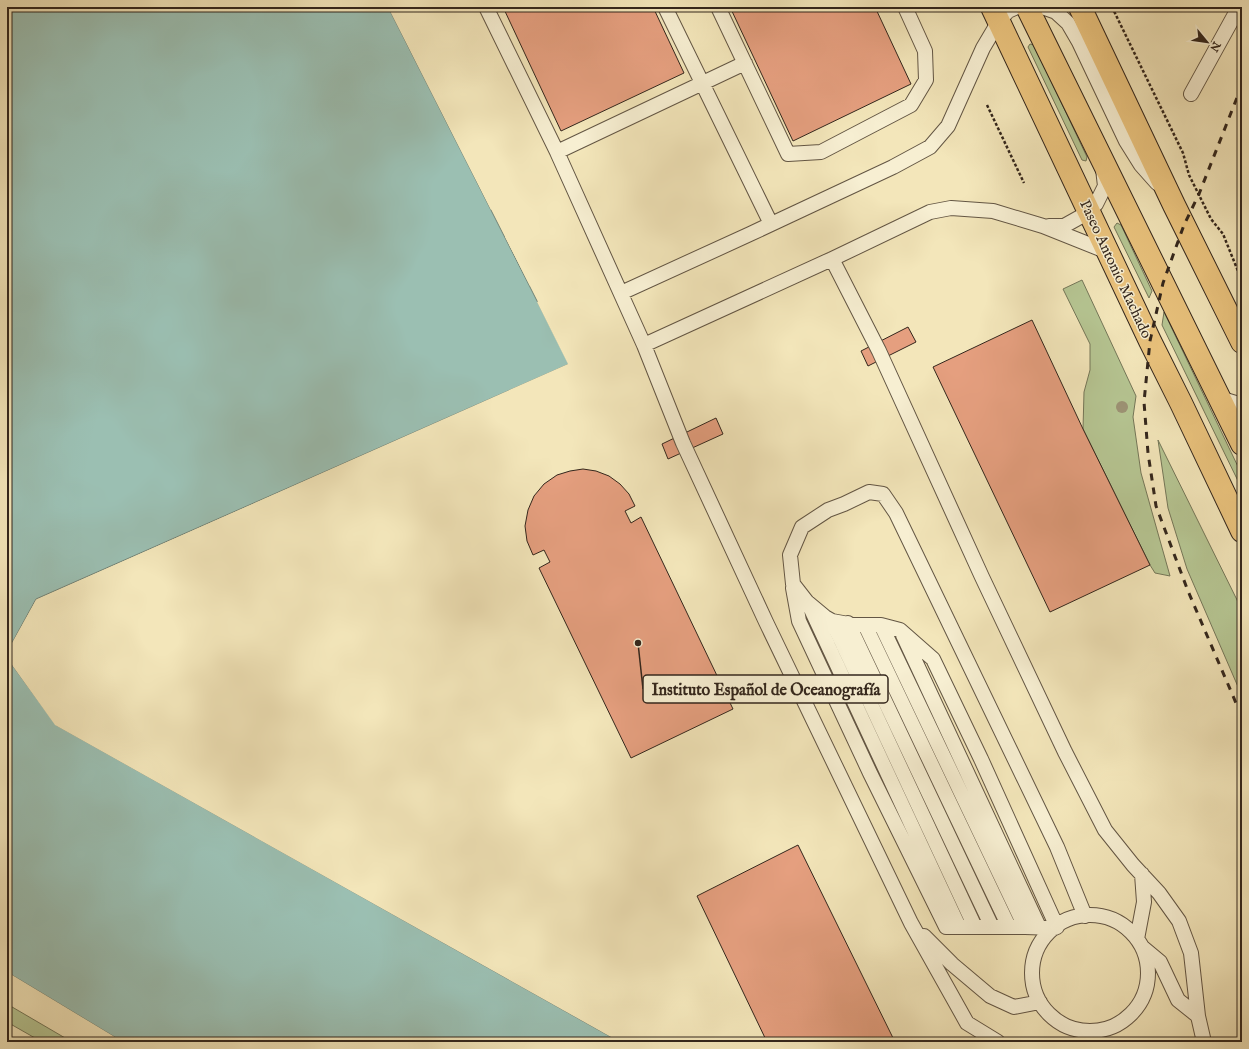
<svg xmlns="http://www.w3.org/2000/svg" width="1249" height="1049" viewBox="0 0 1249 1049" font-family="'IM FELL English',serif">
  <rect width="100%" height="100%" fill="#f3e6ba"/>
  <filter id="stains"><feTurbulence type="fractalNoise" baseFrequency=".005" numOctaves="4"/><feColorMatrix values="0 0 0 0 .2 0 0 0 0 .09 0 0 0 0 .02 0 0 0 .5 -.17"/></filter>
  <radialGradient id="worn" r=".72"><stop offset=".6" stop-color="#630" stop-opacity="0"/><stop offset="1" stop-color="#630" stop-opacity=".3"/></radialGradient>
  <!-- green -->
  <path fill="#b6c693" stroke="#747658" d="M1030,44L1034,45L1087,157L1086,161L1082,160L1028,47Z
    M1117,223L1121,225L1152,291L1149,298L1114,227Z
    M1082,280L1136,396L1133,417L1141,473L1170,576L1155,573L1150,565L1083,429L1084,392L1090,370V344L1063,289Z
    M1164,312L1242,475V484L1240,485L1162,325Z
    M1158,440L1242,610V696L1187,569L1168,508Z
    M7,1004L72,1042H42L7,1022Z"/>
  <!-- water -->
  <path fill="#9bbfb2" stroke="#718276" d="M7,7H388L569,364L36,599L7,652Z
    M7,658L56,725L620,1042H123L7,972Z"/>
  <!-- pier -->
  <path fill="#f3e6ba" d="M388,7H390L492,209L491,210Z
    M507,236L531,285L530,286L505,237Z
    M539,301L570,363V365L38,601L9,653L7,654V652L36,600L568,364L537,302Z
    M7,656L57,723L621,1040L622,1042H620L55,725L7,658Z
    M7,972L123,1042H119L7,974Z"/>
  <!-- building -->
  <path fill="#e59f7f" stroke="#33261c" d="M503,7H653L684,73L561,131Z
    M730,7H875L911,84L793,141Z
    M1032,320L1083,429L1150,565L1050,612L933,367Z
    M908,327L916,342L868,366L861,351Z
    M716,418L723,434L668,459L662,444Z
    M583,469L596,471L609,476L620,484L629,494L635,506L625,511L631,523L641,517L733,709L631,758L539,568L550,562L544,550L533,555L527,541L525,526L528,510L534,496L544,484L557,475L570,471Z
    M798,845L895,1042H767L697,896Z"/>
  <g fill="none" stroke-linecap="round" stroke-linejoin="round">
    <!-- lane casing -->
    <g stroke="#635644" stroke-width="16">
      <path id="lane" d="M486,7L557,152L644,345L832,259L930,212L951,208L993,211L1043,226L1108,252
        M665,7L771,224
        M718,7L788,154L821,152L911,105L926,80L925,51L905,7
        M1042,7L1056,12L1068,23L1079,42L1126,141L1141,165L1157,183
        M1191,94L1239,7
        M557,152L745,63
        M1049,226H1064L1089,212L1096,204L1105,186L1103,169
        M832,259L879,351L982,577L1065,752L1105,830L1133,865L1159,893L1179,921L1191,953L1198,1016L1204,1042
        M621,293L750,234L893,167L930,147L948,126L983,48L999,21L1008,11L1017,7
        M644,345L683,443L766,622L911,923L967,1023L998,1042
        M1219,398L1242,405
        M793,588L799,621L870,773L946,927H1025L1055,928
        M810,607L959,927
        M832,621L975,927
        M848,623L992,927
        M865,625L1009,927
        M881,625L1025,927
        M903,635L1039,927
        M1032 973a58 58 0 1 1 116 0a58 58 0 1 1-116 0Z
        M1057,927L981,759L933,659L900,630L881,625H854L832,621L825,617L807,602L793,584L790,555L802,527L828,510L844,504L869,492L883,494L896,513L1057,847L1085,916
        M924,936L952,964L990,996L1014,1007L1040,1002
        M1137,939L1144,902L1142,874
        M1142,947L1160,962L1178,1000L1198,1016"/>
    </g>
    <!-- primary casing -->
    <g stroke="#33261c" stroke-width="24">
      <path id="primary" d="M992,7L1150,341L1181,403L1242,531
        M1027,7L1242,444
        M1080,7L1174,205L1242,342"/>
    </g>
    <!-- path -->
    <path stroke="#33261c" stroke-width="2.5" stroke-dasharray="3 2" stroke-linecap="butt" d="M1112,7L1183,153L1189,175L1211,219L1223,234L1242,281
      M987,105L1024,183"/>
    <!-- lane -->
    <use href="#lane" stroke="#f7efd2" stroke-width="14"/>
    <!-- primary -->
    <use href="#primary" stroke="#eac37d" stroke-width="22"/>
    <!-- rail -->
    <path stroke="#33261c" stroke-width="3" stroke-dasharray="7 7" stroke-linecap="butt" d="M1242,85L1199,194L1184,225L1163,283L1150,341L1144,402L1148,453L1156,506L1188,591L1242,717"/>
  </g>
  <!-- trees -->
  <circle fill="#9c9274" cx="1122" cy="407" r="6"/>
  <g text-anchor="middle" stroke-width="3" stroke-linejoin="round" paint-order="stroke">
    <!-- street labels -->
    <g font-size="15" fill="#33261c" stroke="#f7efd2">
      <text transform="translate(1116 269) rotate(65)" y="5">Paseo Antonio Machado</text>
    </g>
  </g>
  <!-- callouts -->
  <path fill="none" stroke="#33261c" stroke-width="1.5" d="M638 643L643 689"/>
  <circle fill="#33261c" stroke="#f7efd2" stroke-width="1.5" cx="638" cy="643" r="4"/>
  <rect fill="#f7efd2" stroke="#33261c" stroke-width="1.5" x="643" y="675" width="245" height="28" rx="4"/>
  <g font-size="16" text-anchor="middle" font-weight="bold" fill="#33261c">
    <text x="766" y="695">Instituto Español de Oceanografía</text>
  </g>
  <!-- margin -->
  <rect width="1249" height="1049" fill="none" stroke="#f3e6ba" stroke-width="24"/>
  <rect x="8" y="8" width="1233" height="1033" fill="none" stroke="#33261c" stroke-width="2"/>
  <rect x="12" y="12" width="1225" height="1025" fill="none" stroke="#33261c"/>
  <!-- north arrow -->
  <g transform="translate(1207 42) rotate(119)" stroke="#f7efd2" stroke-width="3" paint-order="stroke">
  <path d="M0-3L7 15L0 10L-7 15Z" fill="#33261c"/>
  <text y="-6" font-size="11" font-weight="bold" text-anchor="middle" fill="#33261c">N</text>
  </g>
  <rect width="100%" height="100%" filter="url(#stains)"/>
  <rect width="100%" height="100%" fill="url(#worn)"/>
</svg>
